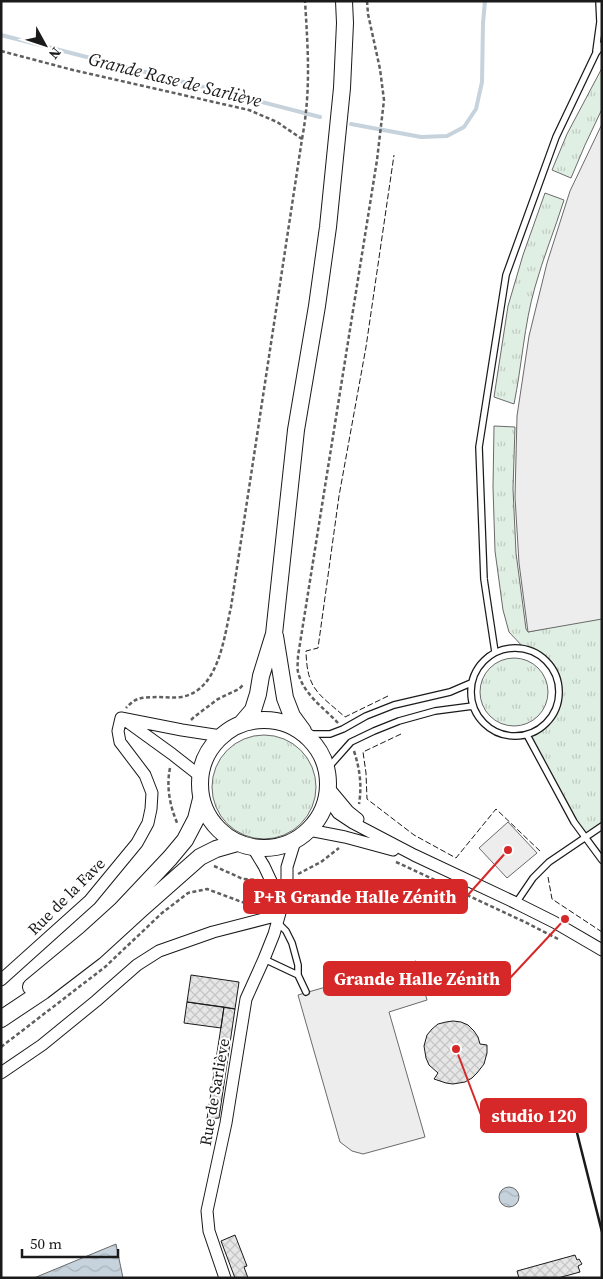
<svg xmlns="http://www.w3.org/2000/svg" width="603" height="1279" viewBox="0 0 603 1279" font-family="'Source Serif 4',serif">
  <defs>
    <pattern id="grass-tufts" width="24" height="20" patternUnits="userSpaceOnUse" patternTransform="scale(1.25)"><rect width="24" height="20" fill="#e0efe3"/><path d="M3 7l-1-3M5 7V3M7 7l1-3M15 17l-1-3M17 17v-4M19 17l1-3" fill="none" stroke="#c0ccc2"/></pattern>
    <pattern id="water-waves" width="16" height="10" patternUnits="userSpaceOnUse" patternTransform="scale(1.25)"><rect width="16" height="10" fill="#c6d2dc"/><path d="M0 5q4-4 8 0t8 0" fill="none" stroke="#aab4bc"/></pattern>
    <pattern id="building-cross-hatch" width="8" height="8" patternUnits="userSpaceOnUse" patternTransform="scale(1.25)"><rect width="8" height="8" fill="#e6e6e6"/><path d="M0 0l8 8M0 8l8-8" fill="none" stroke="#c5c5c5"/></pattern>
  </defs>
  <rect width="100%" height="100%" fill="#fff"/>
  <!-- grass -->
  <path fill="url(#grass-tufts)" stroke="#6a6a6a" d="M602,68V109L585,145L571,178L552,170L567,134Z
    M545,193L564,200C555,229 543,258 535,287C524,325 522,365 514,404L494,397L508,306L523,255Z
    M494,426L515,427L513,489L516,553L526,629L528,632L602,617V826L585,838L527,735L540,728L551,718L557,705L559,690L557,676L549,663L538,653L524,648L509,632L503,610L495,551L493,487Z
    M480 692a34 34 0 1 1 68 0a34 34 0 1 1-68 0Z
    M212 787a52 52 0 1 1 104 0a52 52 0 1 1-104 0Z"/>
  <!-- parking -->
  <path fill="#ededed" stroke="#6a6a6a" d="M602,124V619L528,632L519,563L515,497L517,416L529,336L547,263L570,191Z
    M508,822L537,853L507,878L479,848Z
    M416,961L427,1000L389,1012L425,1137L363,1154L352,1151L340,1142L298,995Z"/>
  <!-- water -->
  <path fill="url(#water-waves)" stroke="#6a6a6a" d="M499 1197a10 10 0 1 1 20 0a10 10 0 1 1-20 0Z
    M116,1244L123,1278H34Z"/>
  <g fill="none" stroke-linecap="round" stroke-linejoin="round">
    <!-- stream -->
    <path stroke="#c6d2dc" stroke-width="4" d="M1,35L320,117
      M351,124L421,137L447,136L464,127L476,109L482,82L483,23L485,1"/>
  </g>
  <!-- building -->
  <path fill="url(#building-cross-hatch)" stroke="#1a1a1a" d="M191,975L239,982L235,1009L187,1002Z
    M187,1002L224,1007L221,1028L184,1023Z
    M224,1007L235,1009L219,1118L207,1119Z
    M453,1021L461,1022L468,1025L474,1031L478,1037L480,1044L487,1045V1053L484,1064L477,1073L472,1078L465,1082L453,1084L446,1083L434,1079L438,1073L429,1065L426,1058L424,1046L427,1035L432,1029L438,1024L446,1022Z
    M235,1235L247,1266L244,1267L248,1278H235L221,1241Z
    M575,1255L577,1260L579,1259L582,1264L578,1266L580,1272L558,1278H519L517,1271Z"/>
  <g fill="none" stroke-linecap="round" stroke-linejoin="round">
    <!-- service casing -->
    <g stroke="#1a1a1a" stroke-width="8">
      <path id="service" d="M596,51L600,22L599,1
        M471 692a44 44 0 1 1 88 0a44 44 0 1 1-88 0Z
        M495,652L484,579L479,447L506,275L556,137L596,53L602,45
        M305,734H330L343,729L366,716L394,705L450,692L471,683
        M527,735L574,822L602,860
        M327,769L351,742L374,731L399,721L435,711L473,706
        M516,903L533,878L549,862L602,826
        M277,922L286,931L292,943L298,965V975L306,992
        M264,959L298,975"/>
    </g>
    <!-- minor casing -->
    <g stroke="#1a1a1a" stroke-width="13">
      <path id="minor" d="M121,718L182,730L221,736
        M125,720L172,754L200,776
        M328,787L348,811L358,819
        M327,797L338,813L353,823L414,855L516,903L554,922L602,950
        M309,830L345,837L393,850
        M253,848L264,866L271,881L279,915
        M1,980L90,900L137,843L148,823L151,809L152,793L145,775L120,742L118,731L121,718
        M1,1073L42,1045L96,1001L137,965L159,951L213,932L279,915
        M225,1278L209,1231L207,1211L226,1123L246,999L264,959L274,934L287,888V867L295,841"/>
    </g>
    <!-- secondary casing -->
    <g stroke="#1a1a1a" stroke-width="18">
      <path id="secondary" d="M275,636L285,698L292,716L303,731
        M200 784a64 64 0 1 1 128 0a64 64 0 1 1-128 0Z
        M241,724L253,710L258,694L261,676L274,634L296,430L317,306L328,227L342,88L345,23L344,1
        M31,987L89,939L121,910L170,858L185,840L196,819L201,799
        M1,1019L43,991L94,952L141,909L200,857L216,849L237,843"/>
    </g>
    <!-- path -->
    <path stroke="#5f5f5f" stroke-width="2.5" stroke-dasharray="4 2.5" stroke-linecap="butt" d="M1,51L73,70L249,110L277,122L302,139L231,607C224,637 219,691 181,697C173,698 165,697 157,697C142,698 137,696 126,708
      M302,139C311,91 308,50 305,1
      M191,720L194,717L218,699L239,689L244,684
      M338,723C324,708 303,694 298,672C297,667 298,661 298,656L377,160L384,100L380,69L368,14L367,1
      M354,751C360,770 362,785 359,804
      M170,768C166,787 170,807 178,825
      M396,862L525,922L558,939
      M214,866L243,879L258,880
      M298,874L321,862L339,848
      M1,1047L105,967L162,913L188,893L207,889L258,908"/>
    <!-- service -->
    <use href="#service" stroke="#fff" stroke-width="5.5"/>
    <!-- minor -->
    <use href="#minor" stroke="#fff" stroke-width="11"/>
    <!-- secondary -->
    <use href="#secondary" stroke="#fff" stroke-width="16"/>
    <!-- fence -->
    <path stroke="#1a1a1a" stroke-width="1" stroke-dasharray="6 2.5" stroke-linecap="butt" d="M388,696L345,717C318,693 307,690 306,651L318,648L339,496L366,347L394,155
      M401,734L363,752L366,773L367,799L414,835L456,858L496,809L541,852
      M548,877L552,899L602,932"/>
    <!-- wall -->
    <path stroke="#1a1a1a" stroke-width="2.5" d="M569,1101L602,1232"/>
  </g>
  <g text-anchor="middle" stroke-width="4" stroke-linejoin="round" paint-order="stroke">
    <!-- street labels -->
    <g font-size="16" fill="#1a1a1a" stroke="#fff">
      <text transform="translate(66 896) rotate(-45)" y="6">Rue de la Fave</text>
      <text transform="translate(214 1092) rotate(-80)" y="6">Rue de Sarliève</text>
    </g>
    <!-- water labels -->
    <g font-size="18" font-style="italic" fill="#1a1a1a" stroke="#fff">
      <text transform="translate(175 80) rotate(14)" y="6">Grande Rase de Sarliève</text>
    </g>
  </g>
  <!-- callouts -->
  <path fill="none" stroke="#d62828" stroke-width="2" d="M508 850L467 896M565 919L510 978M456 1049L481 1115"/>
  <g fill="#d62828" stroke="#fff" stroke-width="2">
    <circle cx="508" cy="850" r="5"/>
    <circle cx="565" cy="919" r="5"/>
    <circle cx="456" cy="1049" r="5"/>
  </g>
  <g fill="#d62828" stroke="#d62828" stroke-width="2">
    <rect x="244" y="880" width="223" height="33" rx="5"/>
    <rect x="324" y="962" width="186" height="33" rx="5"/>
    <rect x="481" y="1099" width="105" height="33" rx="5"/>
  </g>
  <g font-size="18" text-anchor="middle" font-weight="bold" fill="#fff">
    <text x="355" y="903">P+R Grande Halle Zénith</text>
    <text x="417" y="985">Grande Halle Zénith</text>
    <text x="534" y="1122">studio 120</text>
  </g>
  <!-- border -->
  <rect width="603" height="1279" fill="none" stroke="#1a1a1a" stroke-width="5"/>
  <!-- north arrow -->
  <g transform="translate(45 45) rotate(130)" stroke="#ffffff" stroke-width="4" paint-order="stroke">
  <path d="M0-4L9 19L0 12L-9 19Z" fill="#1a1a1a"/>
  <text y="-8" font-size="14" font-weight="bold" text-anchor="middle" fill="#1a1a1a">N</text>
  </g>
  <!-- scale -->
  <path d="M22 1249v8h96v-8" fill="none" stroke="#1a1a1a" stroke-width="2.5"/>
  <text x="30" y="1249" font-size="15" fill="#1a1a1a" stroke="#ffffff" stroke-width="4" paint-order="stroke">50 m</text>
</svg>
